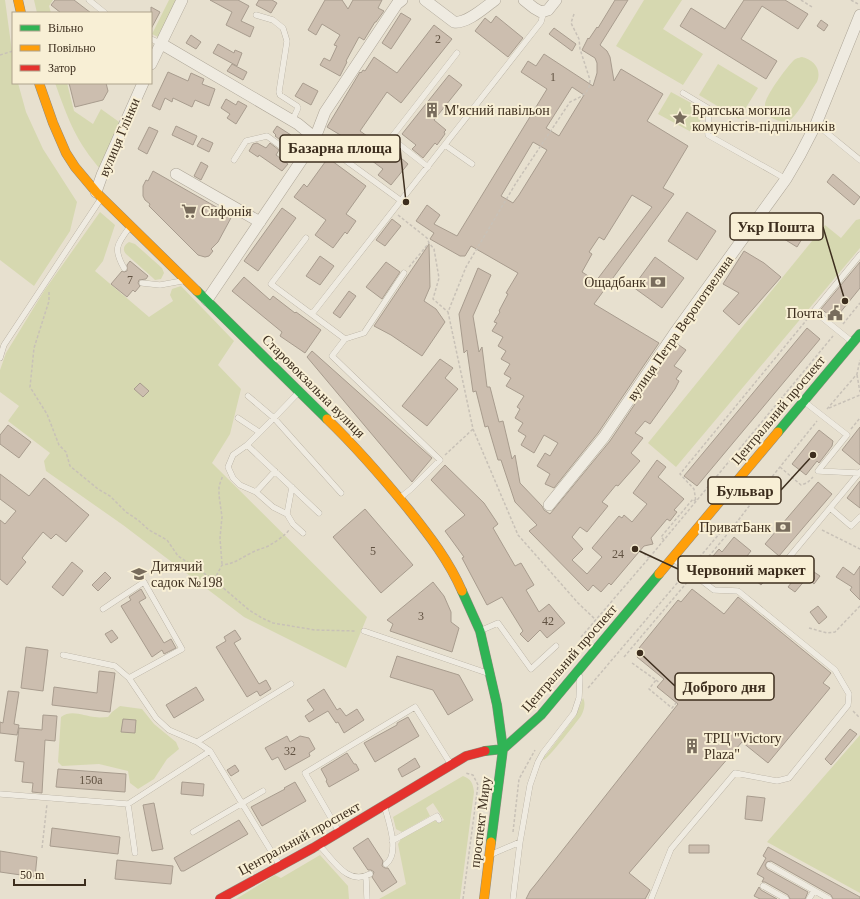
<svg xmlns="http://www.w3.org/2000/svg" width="860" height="899" viewBox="0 0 860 899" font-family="'Times New Roman',serif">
  <rect width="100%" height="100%" fill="#e7e0cf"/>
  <!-- green -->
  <path fill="#d6d8b0" d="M0,0H5L13,59V83H18L26,112L43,149L77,202L70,231L34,286L0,260Z
    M34,0H53L49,6L51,13H37Z
    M169,0H179L160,38L152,34Z
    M644,0H682L663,29L703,54L683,85L616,46Z
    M802,57C814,60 822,69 817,82C812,89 797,116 790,120C785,123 777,121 772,118C768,115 765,110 765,105C765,96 787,67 793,61C796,58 798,58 802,57Z
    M718,64L758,88L739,119L699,95Z
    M55,83H67L74,111L93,124L101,109L122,124L102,171C76,142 68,119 55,83Z
    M671,92L706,111L693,133L658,114Z
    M100,212L115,225L103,261L95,271L149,317L173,301L170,295L172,289L181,286L234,341L218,365L241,389L230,434L212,463L367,617L346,668L244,617L123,525L46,471L44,461L50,453L8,421L19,406L0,392V370L6,353L44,291Z
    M860,219V248L676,467L648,443L825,225L841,238L856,220Z
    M129,242L135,244L162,268L164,273L161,279L155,280L153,278L126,254C122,249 124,245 129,242Z
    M583,698C586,703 584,711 581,716C575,724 551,755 544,760L543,759L546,755L575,717Z
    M120,706L142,709L154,724L176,742L179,749L167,759L154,779L138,789L130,783L128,771L99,764L62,766L58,762L61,717C71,709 84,716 95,717C100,718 104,717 108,717L112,712Z
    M860,735V893L767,842Z
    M463,776C471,779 473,783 474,792L460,899H379L406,884L398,844L401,839L434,820L439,823L444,820L433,803L426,808L430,816L402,832L396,829L393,817Z
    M320,855L348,886L349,899H236L275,875L281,878Z"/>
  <!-- building -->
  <path fill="#ccbeaf" stroke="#a89c8e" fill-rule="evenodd" d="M55,0H74L91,13H61L51,5Z
    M210,0H238L249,6L241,21L254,27L250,37L226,25L232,12Z
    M259,0H272L277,3L271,13L256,5Z
    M325,0H342L348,9L353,0H382L378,8L384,11L376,22H375L364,40L359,37L346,61L347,62L340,76L320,65L324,58L330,61L337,46L334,45L340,35L322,24L316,35L308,30Z
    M615,0H628L600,45L607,51L610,57L614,81L621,69L663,94L647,121L688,146L663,188L674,194L594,304L659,343L598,433L554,488L545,484L550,474L537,466L545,453L550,456L558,443L544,435L534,453L521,445L526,436L518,431L523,423L515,418L520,409L517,407L524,396L506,386L511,378L504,374L510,364L501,359L506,351L498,346L503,337L492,331L497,323L494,322L500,312L499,311L508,294L506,293L518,273L471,246L465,256H460L430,239L434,233L416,221L427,205L440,215L434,224L457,236L547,89L521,72L528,61L536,66L544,54L593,86L597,73V63L595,58L582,50L588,38L589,39L597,27L598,28ZM572,87L584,95L559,136L546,128ZM533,142L547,150L519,195L513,203L501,196ZM632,195L652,207L596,281L582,272L592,254L589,252L599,237L604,240Z
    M744,0H785L808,14L798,29L762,6L741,39L777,61L766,79L680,26L691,8L725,29Z
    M151,7L160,12L151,29Z
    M401,13L411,19L391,49L382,43Z
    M496,16L523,38L508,57L475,31L485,18L491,23Z
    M821,20L828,25L824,31L817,26Z
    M434,25L452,39L401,103L387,92L360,131L394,155L395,153L408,164L391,185L378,175L383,169L345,141L347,139L327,127L360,72L361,73L363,70L365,71L374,57L397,73Z
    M554,28L576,44L572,51L549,34Z
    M191,35L201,42L196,49L186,43Z
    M218,44L234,53L235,50L242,53L237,66L213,53Z
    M232,64L247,72L243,80L227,71Z
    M168,72L188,81L191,73L204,79L202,84L215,89L209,106L195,100L192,107L173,98L172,102L165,98L160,110L152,106Z
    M449,75L462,85L434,120L446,130L444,132L445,134L437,145L435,143L423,158L412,149L416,145L402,134Z
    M69,83H106L108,91L103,100L75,107Z
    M303,83L318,91L311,105L295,96Z
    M226,99L236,105L238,101L247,106L236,124L227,118L230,114L221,108Z
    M176,126L197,136L193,145L172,135Z
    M277,126L291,135L284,143L275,136L276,135L273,132Z
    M149,127L158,131L147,154L138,149Z
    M202,138L213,143L209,152L197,146Z
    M257,143L266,148L270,143L279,150L276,155L288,164L282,171L259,155L258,157L249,151L253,144Z
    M328,158L366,186L346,214L356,221L347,234L345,232L333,248L315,235L326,220L294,197L304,184L307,187Z
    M201,162L208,166L201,180L194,176Z
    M153,171L232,216L218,242L211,249L213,251L209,256L205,257L198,255L149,206L150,204L145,200L143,196V186L146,180L148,181Z
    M833,174L860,197L854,205L827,182Z
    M282,208L296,218L258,271L244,261Z
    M687,212L716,231L697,260L668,241Z
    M771,214L805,234L797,247L763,226Z
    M392,219L401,226L385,246L376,240Z
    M429,244L430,287L424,301L436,309L445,322L422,356L391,335L374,326Z
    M744,251L764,263L781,277L739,325L723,311L739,293L723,284Z
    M320,256L334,266L320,285L306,276Z
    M655,257L684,278L662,308L633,287Z
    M130,261L148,276L146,279L139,280L138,283L140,286L135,292L133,290L127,297L111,284L122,271L124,272L127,271V265Z
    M386,262L400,272L382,299L366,287Z
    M860,262V288L835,319L821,309Z
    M478,268L491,275L473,316L479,352L482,347L487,387H490L499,422L503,421L512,459L515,455L520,483L542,506L544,510L550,514L610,441L676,343L686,350L674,366L682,371L676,379L679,381L675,389L650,424L645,421L635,433L643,438L631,453L640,461L618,486L616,485L602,502L608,506L587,532L580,527L572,537L583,549L572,560L587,574L602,557L592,548L619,516L622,518L624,515L632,522L647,504L633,493L657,460L666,467L658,477L684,499L674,510L677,512L670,521L667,519L651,538L653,544L644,546L611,585L609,583L601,592L593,585L588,591L529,531L537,525L515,502L501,460H498L488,426L485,427L476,391L473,392L467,350L464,353L459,314Z
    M244,277L270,300L273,296L295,313L296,312L321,330L305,353L280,336L282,332L232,291Z
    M349,291L356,296L340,318L333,313Z
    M807,328L820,339L697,486L684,476Z
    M312,351L432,458L412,482L307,357Z
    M440,359L453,368L445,378L458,389L427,426L402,406Z
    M140,383L149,391L143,397L134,389Z
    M8,425L31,442L19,458L0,444V435Z
    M860,427V465L842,450Z
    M819,430L833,441L832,446L819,463L817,461L806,475L792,464Z
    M445,465L484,503L498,524L493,528L515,566L521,563L534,585L526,590L539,612L549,604L565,623L547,638L540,630L528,642L520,634L523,631L502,597L487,605L462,558L464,557L445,531L465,515L431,480Z
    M0,474L29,496L44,478L89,515L66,542L56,534L51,539L43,532L22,558L26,562L7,585L0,579V520L5,524L16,511L0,499Z
    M860,481V508L847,498Z
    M818,482L832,494L779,556L765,544Z
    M365,509L413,565L381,593L333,537Z
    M734,537L751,551L726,582L709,568L716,559L713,556L719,549L722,552Z
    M72,562L83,571L63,596L52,587Z
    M860,566V600L850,590L852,587L836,577L843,567L854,575Z
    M105,572L111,578L98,591L92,585Z
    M762,572L768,577L761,585L755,580Z
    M814,572L820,576L814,584L808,579Z
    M799,573L806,579L795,592L788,587Z
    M433,582L444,596L451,612V622L459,628L452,652L390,631L393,624L387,620Z
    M141,589L146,598L139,602L164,643L171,639L176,648L164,654L162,650L152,657L121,606L131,600L129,597Z
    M692,589L724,614L738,597L831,673L823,683L830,688L768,763L742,742L629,873L650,890L645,899H526L530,891L535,885L678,704L657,687L664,679L637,657L642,650L639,648L678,600L681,602Z
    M818,606L827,617L819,624L810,612Z
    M112,630L118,638L111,643L105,634Z
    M235,630L241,639L234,643L259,684L266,680L271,689L260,696L257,691L247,697L216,647L226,641L224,637Z
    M26,647L48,650L43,691L21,688Z
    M397,656L459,675L473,700L448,715L433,690L390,677Z
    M99,671L115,673L110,712L52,705L54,687L97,693Z
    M196,687L204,700L174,718L166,705Z
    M324,689L337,710L340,708L346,716L357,709L364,720L344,733L338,722L336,723L328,711L309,722L305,716L314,710L307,700Z
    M8,691L19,692L14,724L19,725L17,735L0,733V722L3,723Z
    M43,715L57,716L55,741L45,740L42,793L32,792L33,783L22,782L24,762L15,761L19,728L42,730Z
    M408,717L419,736L375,762L364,743L397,725V723Z
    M123,719L136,720L135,733L121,732Z
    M850,729L857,734L831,765L825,759Z
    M287,736L290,742L300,736L309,738L315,749L309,753L310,756L285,770L278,757L272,760L265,748Z
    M347,753L354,764H356L359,770L329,787L326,781L327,780L321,769Z
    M415,758L420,767L402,777L398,769Z
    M235,765L239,771L231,776L227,770Z
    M58,769L126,774L125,792L56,787Z
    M182,782L204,784L203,796L181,794Z
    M295,782L306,801L262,826L251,807L285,789L284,788Z
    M747,796L765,798L762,821L745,819Z
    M154,803L163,849L152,851L143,805Z
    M239,820L248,834L184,871H181L174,858Z
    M52,828L120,837L118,854L50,846Z
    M368,838L383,861L382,866L385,868H388L397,882L382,892L372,877L374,872L371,870H368L353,848Z
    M689,845H709V853H689Z
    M768,847L860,897V899H833L831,895L771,861L767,862L765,865L767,869L808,892L805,899H790L788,895L765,882H762L764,878L757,874L766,858L763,856Z
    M0,851L37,857L35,877L0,872Z
    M117,860L173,866L171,884L115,879Z
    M759,887L761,890L777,899H760L754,896Z"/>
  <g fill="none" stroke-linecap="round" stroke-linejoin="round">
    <!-- lane casing -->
    <g stroke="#ada597" stroke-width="6">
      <path id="lane" d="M89,0L105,13
        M256,15L273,20L283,28L287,41L279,92L280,95L297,106L298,108L292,121
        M151,39L160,43
        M683,93L708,108C710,117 707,125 708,135L786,179
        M816,124L860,160
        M315,138L400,200
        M445,145L472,164
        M234,160L246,141L267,136L301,161
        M428,167L391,138L457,53
        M306,238L271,284L345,339L332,356L440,460L411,489L401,497
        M124,268C113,249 117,244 129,228
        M142,283L160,285L182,281
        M312,314C388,216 465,119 541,22L544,11
        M345,339L364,333L404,273
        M851,341L814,311L860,255
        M0,358L4,345L100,200
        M298,393L274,418L341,493
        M248,396L274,418L247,445L319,513
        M806,403L847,435L818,471L859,473
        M238,418L259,432
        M247,445L233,455L228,467L233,478L240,485L256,492L273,507L287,514
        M292,487L287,514L293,524L303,533
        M256,492L275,471
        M830,508L851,526L860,517
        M786,561L860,472
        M103,609L144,582L182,649L129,678
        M482,630L498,623L531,669L556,646
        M364,631L487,673
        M63,655L115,666L129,678L156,718L169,730L197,742L210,751L279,864
        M197,742L291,684
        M0,794L128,804L210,751
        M128,804L135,853
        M385,808C389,823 400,853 386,864
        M338,830L305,773L415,707L450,763
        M193,832L263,791
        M392,841L437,816L439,820
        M320,846C334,861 348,886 370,874
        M492,854L520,842
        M769,865L829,899
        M366,876L367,899
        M763,886L786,899
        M513,899L520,842L530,785L538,762L543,753L574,713L579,698L580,677
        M651,899L671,849L735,773L777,781L789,778L848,705L849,694L835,670L738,591L714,590L675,560
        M809,899L814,891"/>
    </g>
    <!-- street casing -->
    <g stroke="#ada597" stroke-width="12">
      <path id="street" d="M425,0L454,22C467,24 485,7 495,0
        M524,0L534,8L541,12L548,10L556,0
        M160,43L298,124L315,138
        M151,64L182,0
        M176,174L260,222
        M96,192L102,175L143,83
        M207,300L301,161L315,138L325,112L397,4L402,0
        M549,505L604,437L674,334L786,179L800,155L816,124L860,15"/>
    </g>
    <!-- fast casing -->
    <g stroke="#928a7e" stroke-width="10">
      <path id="fast" d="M197,291L327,419
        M778,432L860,334
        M462,591L480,631L497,705L503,749L491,842
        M485,751L503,749L541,715L659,574"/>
    </g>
    <!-- slow casing -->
    <g stroke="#928a7e" stroke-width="10">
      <path id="slow" d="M18,0L21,13
        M39,83L53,123L66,153L75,167L96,192L197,291
        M327,419C356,447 383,478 409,510C429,535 449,561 462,591
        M659,574L778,432
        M484,899L491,842"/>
    </g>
    <!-- jam casing -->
    <g stroke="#928a7e" stroke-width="10">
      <path id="jam" d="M220,899L313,848L466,756L485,751"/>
    </g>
    <!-- path -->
    <path stroke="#c8c1b7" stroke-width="1.5" stroke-dasharray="3 2" stroke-linecap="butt" d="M801,0L812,7
      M851,0L858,4
      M574,14L571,23L579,39L580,49L590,80C590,93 581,97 570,102L516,183L466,267L448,312L473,429L518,535L578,603L596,620
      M0,55L13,51
      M398,215L427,238L429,243L434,249L439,278L433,299L448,312
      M409,267L429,243
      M49,292V301L34,348L30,387L47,414L59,445L66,452L70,466L98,489L110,496L126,512L138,520L149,530L167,540L178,556L214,580L249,610L262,618L273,623L315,630L356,631
      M843,324L860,303
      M857,375L860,392
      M829,408L860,395
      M827,409L857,374L860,360
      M851,429L860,418
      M445,455L473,429
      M780,467L801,485L807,483L813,477
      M822,530L860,549
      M664,540L661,537L693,499L696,502L694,489L680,474L809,317
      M640,550L649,558
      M222,564L220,538L222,517L219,495V486L223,475
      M693,565L725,527L730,531L763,488L817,421
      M699,568L730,531
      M214,580L222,565C234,564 241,558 251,553C256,550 261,549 266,547C270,546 287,534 289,530
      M809,628L827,633L835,632L860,606
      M581,637L649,558L833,336
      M624,657L689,580
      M632,663L656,680L649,689L672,708L676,703
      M656,680L660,683
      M588,688L684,575
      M853,711L860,718
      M513,832L519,779L535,750
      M42,848L47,804
      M463,899L478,785L473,775L465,773"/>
    <!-- lane -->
    <use href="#lane" stroke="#efebe1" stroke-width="5.5"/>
    <!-- street -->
    <use href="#street" stroke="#efebe1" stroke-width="11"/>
    <!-- fast -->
    <use href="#fast" stroke="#30b455" stroke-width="9"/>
    <!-- slow -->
    <use href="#slow" stroke="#ff9f0a" stroke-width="9"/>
    <!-- jam -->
    <use href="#jam" stroke="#e5322d" stroke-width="9"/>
  </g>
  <!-- icons -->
  <defs>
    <g id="building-bare" transform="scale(1.2)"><path d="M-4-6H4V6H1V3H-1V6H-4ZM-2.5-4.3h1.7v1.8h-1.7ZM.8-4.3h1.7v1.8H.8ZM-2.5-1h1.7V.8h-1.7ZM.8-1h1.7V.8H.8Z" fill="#786c5c" stroke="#f8efd5" stroke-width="2.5" paint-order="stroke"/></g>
    <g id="sight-bare" transform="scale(1.2)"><path d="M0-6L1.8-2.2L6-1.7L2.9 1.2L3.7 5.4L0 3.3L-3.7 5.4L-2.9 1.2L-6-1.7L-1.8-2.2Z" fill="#786c5c" stroke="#f8efd5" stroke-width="2.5" paint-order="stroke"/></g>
    <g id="supermarket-bare" transform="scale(1.2)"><path d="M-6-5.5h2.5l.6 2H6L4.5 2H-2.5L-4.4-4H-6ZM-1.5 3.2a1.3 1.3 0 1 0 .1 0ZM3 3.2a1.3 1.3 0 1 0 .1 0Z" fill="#786c5c" stroke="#f8efd5" stroke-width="2.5" paint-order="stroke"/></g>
    <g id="bank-bare" transform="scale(1.2)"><path d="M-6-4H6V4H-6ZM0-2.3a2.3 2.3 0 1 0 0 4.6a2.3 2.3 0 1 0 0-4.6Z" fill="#786c5c" stroke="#f8efd5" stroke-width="2.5" paint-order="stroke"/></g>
    <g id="civic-bare" transform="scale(1.2)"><path d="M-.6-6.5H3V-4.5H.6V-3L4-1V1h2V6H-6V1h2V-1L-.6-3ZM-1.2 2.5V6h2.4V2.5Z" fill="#786c5c" stroke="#f8efd5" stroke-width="2.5" paint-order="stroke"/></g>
    <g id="school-bare" transform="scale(1.2)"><path d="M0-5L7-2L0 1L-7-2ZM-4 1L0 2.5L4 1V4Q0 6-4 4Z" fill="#786c5c" stroke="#f8efd5" stroke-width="2.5" paint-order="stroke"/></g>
  </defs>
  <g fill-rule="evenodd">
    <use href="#building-bare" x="432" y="110"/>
    <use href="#sight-bare" x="680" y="118"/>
    <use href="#supermarket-bare" x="189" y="211"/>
    <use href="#bank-bare" x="658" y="282"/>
    <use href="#civic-bare" x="835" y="313"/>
    <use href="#bank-bare" x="783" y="527"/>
    <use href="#school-bare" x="139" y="574"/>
    <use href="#building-bare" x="692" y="746"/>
  </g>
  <g text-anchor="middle" stroke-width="4" stroke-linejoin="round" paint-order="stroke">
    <!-- number labels -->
    <g font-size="12" fill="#615242">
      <text x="438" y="43">2</text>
      <text x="553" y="81">1</text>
      <text x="130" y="284">7</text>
      <text x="373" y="555">5</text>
      <text x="618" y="558">24</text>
      <text x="421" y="620">3</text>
      <text x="548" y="625">42</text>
      <text x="290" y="755">32</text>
      <text x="91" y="784">150а</text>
    </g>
    <!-- poi labels -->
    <g font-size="14" fill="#3d2e1e" stroke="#f8efd5" text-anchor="start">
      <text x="444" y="115">М'ясний павільон</text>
      <text x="692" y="115">Братська могила<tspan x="692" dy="16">комуністів-підпільників</tspan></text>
      <text x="201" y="216">Сифонія</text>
      <text x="646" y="287" text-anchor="end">Ощадбанк</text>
      <text x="823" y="318" text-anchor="end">Почта</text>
      <text x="771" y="532" text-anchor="end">ПриватБанк</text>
      <text x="151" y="571">Дитячий<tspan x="151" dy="16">садок №198</tspan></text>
      <text x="704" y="743">ТРЦ "Victory<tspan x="704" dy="16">Plaza"</tspan></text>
    </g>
    <!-- street labels -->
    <g font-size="14" fill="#3d2e1e" stroke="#f8efd5">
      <text transform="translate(119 137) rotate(-67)" y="5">вулиця Глінки</text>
      <text transform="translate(680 328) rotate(-55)" y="5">вулиця Петра Веропотвеляна</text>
      <text transform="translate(314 386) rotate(45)" y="5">Старовокзальна вулиця</text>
      <text transform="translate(778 410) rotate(-50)" y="5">Центральний проспект</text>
      <text transform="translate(569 658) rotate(-49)" y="5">Центральний проспект</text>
      <text transform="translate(480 822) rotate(-83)" y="5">проспект Миру</text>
      <text transform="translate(299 838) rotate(-29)" y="5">Центральний проспект</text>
    </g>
  </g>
  <!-- callouts -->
  <path fill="none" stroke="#3d2e1e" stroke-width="1.5" d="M406 202L400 148M845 301L823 227M813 455L781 490M635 549L678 569M640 653L675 686"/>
  <g fill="#3d2e1e" stroke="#f8efd5" stroke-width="1.5">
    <circle cx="406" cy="202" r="4"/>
    <circle cx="845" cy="301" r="4"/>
    <circle cx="813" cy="455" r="4"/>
    <circle cx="635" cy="549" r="4"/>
    <circle cx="640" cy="653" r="4"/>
  </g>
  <g fill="#f8efd5" stroke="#3d2e1e" stroke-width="1.5">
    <rect x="280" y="135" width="120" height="27" rx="4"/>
    <rect x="730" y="213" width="93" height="27" rx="4"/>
    <rect x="708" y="477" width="73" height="27" rx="4"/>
    <rect x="678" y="556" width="136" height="27" rx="4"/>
    <rect x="675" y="673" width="99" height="27" rx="4"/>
  </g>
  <g font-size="15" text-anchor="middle" font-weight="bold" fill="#3d2e1e">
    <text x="340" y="153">Базарна площа</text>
    <text x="776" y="232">Укр Пошта</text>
    <text x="745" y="496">Бульвар</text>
    <text x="746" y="575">Червоний маркет</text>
    <text x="724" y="692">Доброго дня</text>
  </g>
  <!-- legend -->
  <rect x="12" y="12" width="140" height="72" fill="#f8efd5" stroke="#ada28c"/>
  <rect x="20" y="25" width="20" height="6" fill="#30b455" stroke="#ada28c"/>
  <text x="48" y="32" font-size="12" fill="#3d2e1e">Вільно</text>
  <rect x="20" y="45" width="20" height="6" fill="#ff9f0a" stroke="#ada28c"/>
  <text x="48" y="52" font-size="12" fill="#3d2e1e">Повільно</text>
  <rect x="20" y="65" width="20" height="6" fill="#e5322d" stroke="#ada28c"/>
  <text x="48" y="72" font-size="12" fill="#3d2e1e">Затор</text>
  <!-- scale -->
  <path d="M14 879v6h71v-6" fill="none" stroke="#3d2e1e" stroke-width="2"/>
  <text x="20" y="879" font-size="12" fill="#3d2e1e" stroke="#f8efd5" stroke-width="3" paint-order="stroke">50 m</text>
</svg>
